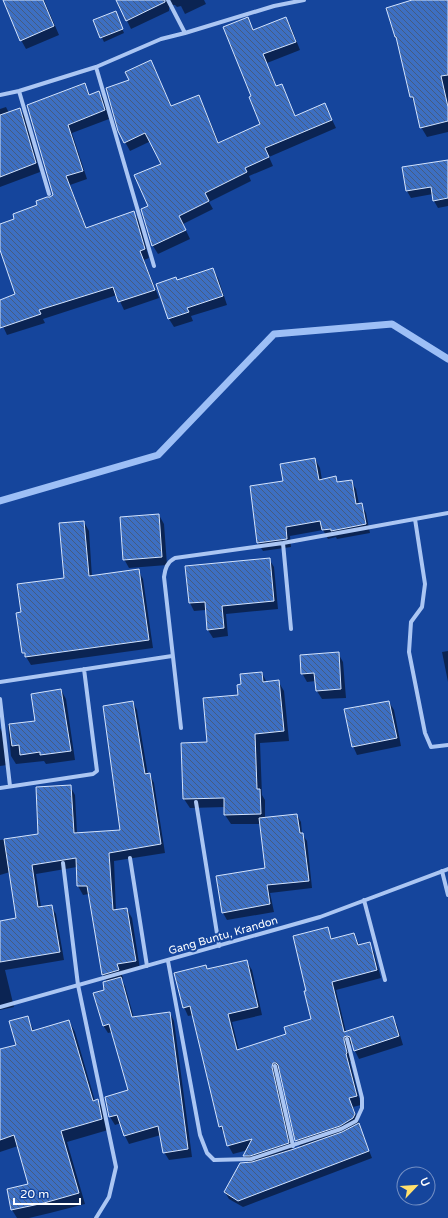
<svg xmlns="http://www.w3.org/2000/svg" width="448" height="1218" viewBox="0 0 448 1218" font-family="'Varela Round',sans-serif">
  <defs>
    <pattern id="building-back-hatch" width="6" height="6" patternUnits="userSpaceOnUse"><rect width="6" height="6" fill="#3d6fc2"/><path d="M-1 5l2 2M0 0l6 6M5-1l2 2" fill="none" stroke="#455c81"/></pattern>
  </defs>
  <rect width="100%" height="100%" fill="#15459c"/>
  <!-- shadow -->
  <path fill="#0007" fill-rule="evenodd" d="M5,0H44L59,35L26,49L21,40Z
    M117,0H204L206,4L185,14L181,6L177,7L175,5H172L169,8V11L131,29Z
    M416,0H448V132L427,137L421,127L416,105L411,97L398,41L396,37Z
    M117,16L124,33L104,42L94,21Z
    M286,18L291,27L300,50L267,63L277,87L281,85L296,117L325,105L336,128L269,157L273,166L249,176L251,181L209,202L213,209L183,224L190,239L158,254L153,246L142,210L150,207L162,164L151,141L130,151L119,131L130,80L151,61L172,107L199,97L203,105L219,143L261,125L252,97L248,19L254,30Z
    M84,84L90,96L99,92L104,100L109,119L72,133L87,179L70,185L87,229L134,212L139,221L149,258L144,260L159,298L124,310L117,295L43,319L45,323L7,335L0,320V301L17,295L0,247V225L16,220L54,195L28,106Z
    M6,107L9,113L20,109L25,117L40,172L0,187V109Z
    M448,161V206L438,208L434,201L433,194L411,198L407,191Z
    M213,270L218,278L227,305L191,316L193,321L174,327L169,319L157,285L178,281Z
    M315,459L320,468L322,480L335,478L338,483L351,481L356,489L359,504H361L366,513L370,533L337,539L336,537L328,539L323,530L290,536L291,547L263,551L258,543L284,482Z
    M159,515L164,524L167,565L129,568L124,559Z
    M84,522L89,531L92,577L138,570L143,579L153,648L31,665L23,652L22,613L65,579Z
    M269,559L274,567L278,609L226,614L228,636L213,638L208,630L206,610L194,611L190,603L186,567Z
    M448,651V682L442,652Z
    M338,653L343,662L346,698L322,699L317,691L316,681L307,682L302,673Z
    M262,673L267,683L278,681L284,691L289,741L260,743L262,795L265,800V818L297,815L301,822L302,834L307,841L312,888L270,893L274,912L227,920L223,913L266,869L260,824H231L225,815V807L190,808L184,799L209,743L239,696Z
    M61,690L66,699L75,760L46,764L44,761L16,764L11,756L8,725L36,722Z
    M133,702L137,710L148,775H150L154,783L165,853L114,861L116,911L127,909L132,918L140,969L121,972L123,978L121,979L125,986L134,1018L170,1013L174,1021L192,1157L169,1160L164,1152L161,1135L129,1144L125,1136L121,1123L115,1125L110,1117L106,1098L130,1091L112,1032L108,1033L103,1025L107,982L103,974L89,894L83,895L78,886L77,867L36,874L41,907L51,906L56,914L64,960L5,970L14,1007L0,1010V922L18,918L10,872L0,875V840L40,835L70,786L75,795L77,833L121,831Z
    M389,702L394,710L401,746L357,755L353,746Z
    M0,728L4,735L7,765L0,766Z
    M327,929L333,940L354,934L360,946L369,943L374,952L381,978L336,990L346,1032L392,1017L397,1025L403,1045L359,1059L355,1051L353,1044L349,1045L351,1062H350L361,1105L353,1107L359,1123V1125L372,1158L243,1207L229,1199L225,1192L249,1163L245,1156L248,1150L233,1154L228,1145L225,1135L220,1127L193,1015L188,1016L184,1007L206,967L208,970L247,962L252,970L262,1015L232,1022L239,1050L287,1035L312,1020L308,991ZM279,1071H281L296,1140L301,1148L293,1151L276,1076Z
    M27,1017L34,1031L69,1021L75,1032L95,1101L98,1100L104,1111L108,1130L67,1142L85,1204L50,1213L29,1218H17L12,1210L29,1185L18,1146L0,1152V1050L17,1045Z"/>
  <g fill="none" stroke-linecap="round" stroke-linejoin="round">
    <!-- stream -->
    <path stroke="#9dbff6" stroke-width="7" d="M0,501L158,455L274,334L392,324L448,359"/>
  </g>
  <!-- building -->
  <path fill="url(#building-back-hatch)" stroke="#d3e3fd" d="M3,0H43L54,26L20,41Z
    M116,0H165V2L126,21Z
    M412,0H448V75L441,76L448,107V121L420,128L413,97H410L396,37H395L386,8Z
    M116,11L123,29L100,38L93,20Z
    M248,17L253,30L286,17L296,42L263,54L276,86L282,84L295,116L325,103L332,120L265,148L269,157L245,168L247,172L205,193L209,201L179,216L186,230L152,246L141,209L148,206L134,175L161,164L145,133L124,143L118,131L106,88L129,80L125,72L151,60L171,106L199,95L218,143L260,124L249,97L251,96L223,27Z
    M85,83L89,95L99,91L105,110L68,125L83,171L66,176L86,228L134,211L145,249L140,251L155,290L118,302L113,287L39,310L41,314L0,328V300L15,294L0,250V224L14,219L13,214L37,205L36,201L47,197H50L53,195L27,105Z
    M20,108L36,163L0,177V115Z
    M448,160V198L433,201L431,187L406,191L402,167Z
    M213,268L223,296L187,308L189,312L168,319L156,284L176,277L177,280Z
    M315,458L319,480L336,476L337,482L352,480L356,504L362,503L366,524L331,531V529L322,530L320,521L286,527L287,539L257,543L250,486L283,481L280,464Z
    M159,514L162,557L123,560L120,517Z
    M84,521L89,576L139,569L149,640L25,657V653H22L16,613L21,612L17,584L64,578L59,523Z
    M270,558L274,601L222,606L224,628L207,630L205,602L189,603L185,566Z
    M339,652L341,689L316,691L314,673L301,674L300,655Z
    M262,672L263,682L279,680L284,731L255,734L257,789H260L261,814L224,815V798L183,799L181,743L207,742L203,698L238,695L237,685L241,684L240,674Z
    M61,689L71,751L40,755V752L20,755L19,745L12,746L9,724L35,721L31,694Z
    M133,701L145,774L150,773L161,844L109,853L113,910L127,908L136,961L117,964L119,970L102,975L87,886H77L76,858L32,865L38,907L52,905L60,952L0,962V921L16,918L4,839L38,834L36,787L71,785L74,833L120,830L103,706Z
    M389,701L397,738L352,747L344,709Z
    M297,814L300,833H303L309,881L267,885L270,904L222,913L216,876L265,868L259,818Z
    M328,927L331,939L354,933L358,945L370,942L377,970L332,982L344,1032L393,1016L399,1036L354,1051L350,1037L347,1036L344,1037V1040L347,1053L346,1054L357,1096L349,1098L355,1114L353,1118L340,1126L295,1141L278,1065L276,1063H273L272,1067L289,1143L250,1156H243L252,1139L227,1146L222,1126L219,1127L190,1006L183,1008L174,973L206,965L207,969L247,960L258,1007L228,1014L237,1050L286,1034L284,1027L311,1019L304,991H306L293,936Z
    M121,977L132,1017L170,1012L188,1149L163,1153L158,1126L124,1136L117,1115L109,1117L105,1097L128,1090L109,1024L103,1026L93,993L104,990L103,982Z
    M28,1016L32,1031L69,1020L93,1101L98,1099L102,1119L61,1131L79,1193L44,1203L11,1210L7,1189L28,1184L14,1135L0,1140V1049L16,1045L9,1021Z
    M359,1123L369,1151L238,1201L224,1192L240,1163L252,1162L294,1149L342,1132Z"/>
  <g fill="none" stroke-linecap="round" stroke-linejoin="round">
    <!-- minor -->
    <path stroke="#abc6f3" stroke-width="4" d="M168,0L185,33
      M96,67L154,266
      M19,91L49,194
      M0,95L19,91L96,67L161,39L185,33L274,6L304,0
      M415,519L425,584L422,607L411,622L409,652L425,733L431,747L448,745
      M283,543L291,629
      M0,682L172,656
      M0,699L10,786
      M181,728L164,577C165,569 167,562 175,558L283,543L448,513
      M0,788L93,774L97,771L84,669
      M196,802L219,946
      M130,858L147,966
      M63,863L78,985L116,1167L109,1197L96,1218
      M442,871L448,895
      M364,900L385,980
      M168,961L200,1135L207,1153L214,1160L251,1159L341,1129L356,1121L362,1108V1098L347,1039
      M0,1007L320,917L448,869
      M275,1066L293,1146"/>
  </g>
  <g text-anchor="middle" stroke-width="4" stroke-linejoin="round" paint-order="stroke">
    <!-- street labels -->
    <g font-size="11" fill="#fff" stroke="#15459c">
      <text transform="translate(223 935) rotate(-16)" y="4">Gang Buntu, Krandon</text>
    </g>
  </g>
  <!-- north arrow -->
  <g transform="translate(416 1186) rotate(65)"><circle r="19" fill="#15459c" stroke="#738fc4"/>
  <path d="M0-3L7 15L0 10L-7 15Z" fill="#ffe06d"/>
  <text y="-6" font-size="11" font-weight="bold" text-anchor="middle" fill="#ffffff">U</text>
  </g>
  <!-- scale -->
  <path d="M14 1198v6h66v-6" fill="none" stroke="#ffffff" stroke-width="2"/>
  <text x="20" y="1198" font-size="12" fill="#ffffff" stroke="#15459c" stroke-width="3" paint-order="stroke">20 m</text>
</svg>
